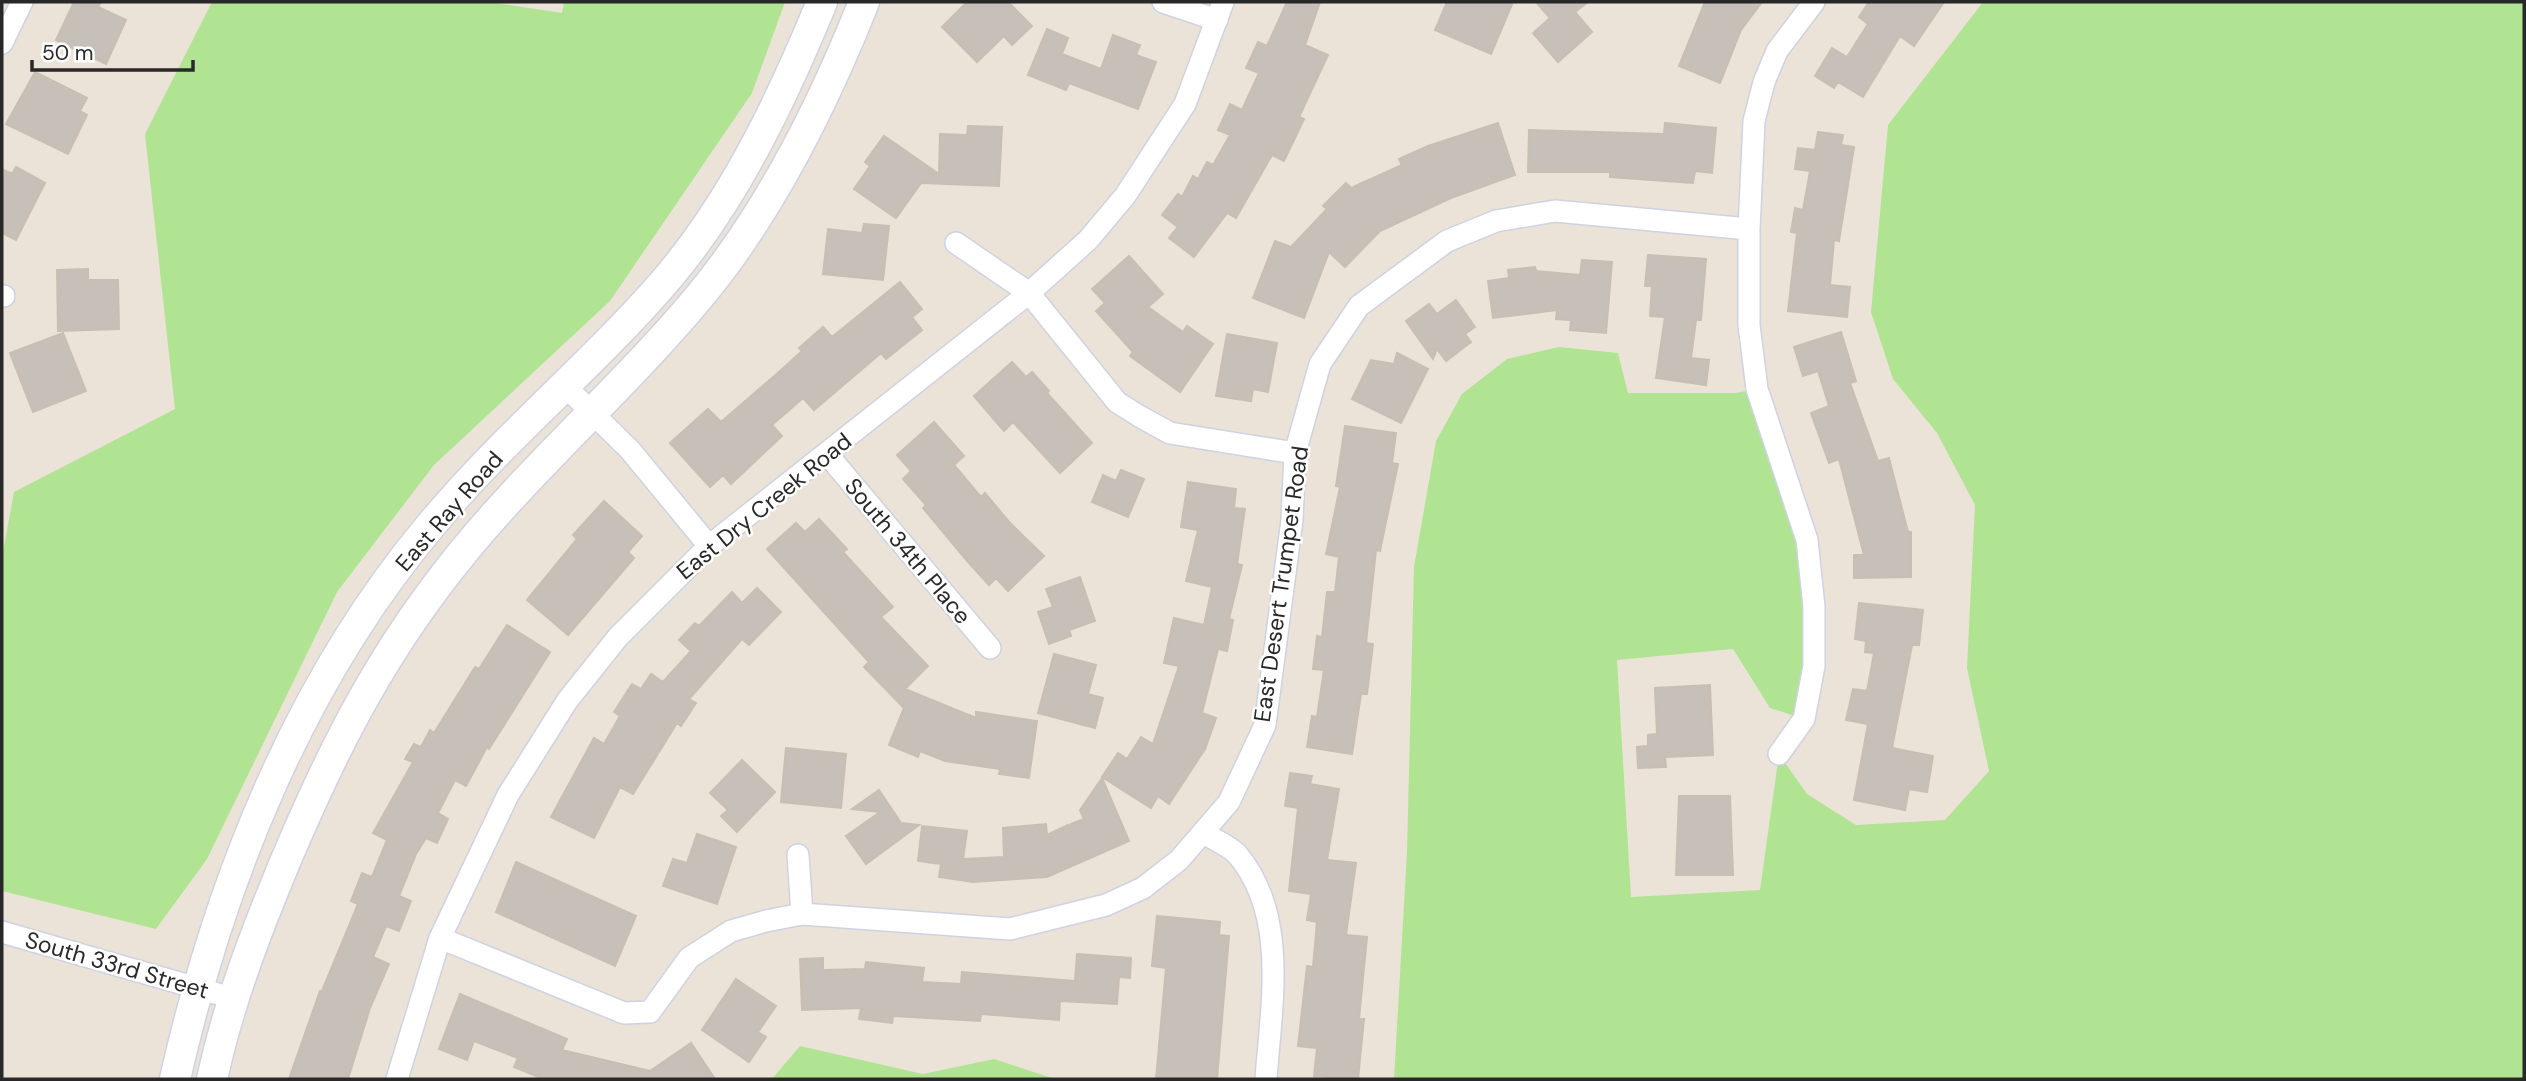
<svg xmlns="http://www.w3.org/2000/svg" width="2526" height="1081" viewBox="0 0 2526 1081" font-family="'DM Sans',sans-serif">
  <rect width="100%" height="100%" fill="#ebe3d8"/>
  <!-- green -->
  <path fill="#b1e492" d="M212,2H489L562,13L564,2H785L752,93L610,301L434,465L337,592L207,859L156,929L2,891V558L14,492L175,409L145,134Z
    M1983,2H2524V1079H1394L1407,852L1414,567L1436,441L1462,394L1507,359L1559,347L1618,353L1628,393H1736L1757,389L1807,540L1804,719L1770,708L1733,649L1617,660L1631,897L1760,890L1779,754L1807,794L1856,825L1945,820L1989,771L1967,668L1975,505L1937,433L1893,379L1871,312L1888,125Z
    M800,1046L923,1074L994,1059L1055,1079H772Z"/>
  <!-- building -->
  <path fill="#c6c0b8" stroke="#c6bfb2" stroke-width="2" d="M74,2H101L98,7L126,20L106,64L56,40Z
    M967,2H1008L1032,26L1012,45L1004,36L977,62L942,27Z
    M1287,2H1320L1305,45L1328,55L1299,117L1304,119L1284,161L1272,155L1236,218L1227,213L1194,257L1169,238L1178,227L1162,215L1178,194L1182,197L1193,176L1198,179L1207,162L1213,165L1230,135L1218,130L1230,104L1242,110L1259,73L1246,68L1258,42L1267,46Z
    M1447,2H1513L1491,54L1435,30Z
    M1536,2H1588L1575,12L1592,32L1558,62L1533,33L1550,18Z
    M1705,2H1762L1741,30L1720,83L1679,66Z
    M1869,2H1944L1914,46L1900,36L1863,97L1838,82L1834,88L1815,76L1832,48L1847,57L1868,24L1859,17Z
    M1047,29L1068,38L1062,54L1101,69L1113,35L1140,45L1136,55L1156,62L1138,109L1069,83L1066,90L1028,75Z
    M35,72L87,98L80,111L87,115L68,154L6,124Z
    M1498,123L1515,175L1451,198L1380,231L1345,267L1329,252L1304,318L1253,298L1275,241L1291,247L1327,209L1323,206L1346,183L1351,188L1402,165L1399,159L1428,146Z
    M1665,123L1716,128L1712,173L1695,171L1693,183L1610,177V172H1528L1529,130L1664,134Z
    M968,126L1002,127L999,186L921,183L896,218L854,189L870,166L865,162L884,136L939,174L940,134L967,135Z
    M1818,132L1843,135L1841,145L1854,147L1839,241L1834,240L1830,285L1850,287L1847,317L1788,311L1797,233L1791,232L1795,208L1803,210L1810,171L1795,169L1798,148L1815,150Z
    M16,167L45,183L16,240L2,233V169L12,174Z
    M864,224L889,226L883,280L823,274L828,229L862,233Z
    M1648,255L1706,259L1701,320H1696L1691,358L1709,360L1706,385L1656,378L1665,317L1650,316L1652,286H1645Z
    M1129,256L1163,294L1148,307L1183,332L1187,326L1213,344L1180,392L1130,356L1133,352L1096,311L1105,303L1092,289Z
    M1582,260L1612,262L1606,333L1570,330L1571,320L1556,319L1557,310L1493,318L1488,281L1509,278L1508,270L1535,267L1536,271L1580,275Z
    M88,269V280H118L119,329L58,331L57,270Z
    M900,282L922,309L912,317L922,330L886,359L881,353L814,410L803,398L772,425L782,436L731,484L723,475L710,487L670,443L708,409L721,422L780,371L802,351L799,348L823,327L832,337Z
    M1456,300L1475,327L1465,334L1471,342L1446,361L1437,349L1433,359L1406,321L1429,304L1437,314Z
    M1841,332L1856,381L1850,383L1878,461L1889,458L1908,532H1911V577L1854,578V555H1864L1839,459L1829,463L1811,413L1829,406L1818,371L1803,376L1794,347Z
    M63,333L86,391L33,412L10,353Z
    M1227,334L1277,343L1268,392L1253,389L1251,401L1216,396Z
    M1397,353L1428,369L1401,423L1352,399L1371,360L1394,364Z
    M1012,362L1026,377L1032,372L1049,391L1047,393L1092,443L1060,473L1013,422L1004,431L974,396Z
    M934,422L964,456L954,465L981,497L985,493L1010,523L1044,556L1008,591L996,578L989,585L968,562L923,508L926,505L903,479L911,471L897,455Z
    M1345,426L1396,433L1392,463L1398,464L1380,551L1376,550L1366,643L1373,644L1367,694H1361L1352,754L1307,747L1312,716L1317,717L1324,670L1313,669L1317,636L1322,637L1327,592H1335L1339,557L1326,554L1340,487L1336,486Z
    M1121,470L1144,479L1128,517L1092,502L1103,475L1116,481Z
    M1188,482L1236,489L1234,508L1245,509L1237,564L1242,565L1229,619L1233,620L1227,651L1218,649L1202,713L1216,718L1205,749L1169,804L1158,796L1151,808L1102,777L1118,753L1127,759L1141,737L1153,744L1179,666L1164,663L1174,618L1204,625L1212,587L1186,581L1198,530L1181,527Z
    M604,501L642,536L628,552L634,558L568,635L527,600L577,539L573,535Z
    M819,519L847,549L843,552L893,607L881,617L928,666L905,689L976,718V712L1037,721L1029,778L999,774L1000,769L945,761L920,751L918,757L889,745L904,708L864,667L869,662L767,549L796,523L805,532Z
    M1080,577L1095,621L1069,630L1071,636L1049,644L1038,612L1053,607L1046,589Z
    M757,588L781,612L749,645L742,639L689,699L696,703L681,726L677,723L633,794L620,787L594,838L551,817L594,738L604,744L620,716L614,712L632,684L641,689L651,674L663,682L691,651L679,640L695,623L699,626L732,592L742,603Z
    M1859,603L1923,610L1919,645H1912L1892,748L1933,756L1927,792L1909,789L1905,810L1854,800L1868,724L1846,720L1853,689L1867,691L1874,653L1865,652L1866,641L1855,639Z
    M507,625L550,652L489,749L487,747L466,786L455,780L438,813L448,819L437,843L426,838L416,854L399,896L411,901L399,931L386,926L373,957L389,964L370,1008L348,1079H289L320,991H322L358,904L351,901L362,873L372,877L387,840L373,833L413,762L405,759L414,744L421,747L430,730L434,733L475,667L479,669Z
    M1054,654L1096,665L1088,694L1103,698L1095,728L1038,713Z
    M1710,685L1713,755L1665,757L1666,767L1638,768L1637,747L1648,746V735L1657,734L1655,688Z
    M786,748L846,754L841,808L781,802Z
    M742,760L775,792L737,832L721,816L728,810L710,793Z
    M1290,773L1312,776L1310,784L1339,789L1327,860L1356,863L1346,935L1367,937L1359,1019H1364L1358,1079L1314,1076L1317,1048L1298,1046L1307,966L1313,967L1317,922L1307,920L1311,894L1289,891L1298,808L1285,806Z
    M1102,778L1129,841L1047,877L973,882L939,877L941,864L918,861L922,826L967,831L963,859L1004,857L1003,828L1046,824L1047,835L1068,825L1067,831L1071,824L1084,819L1080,810Z
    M879,790L901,823L919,825L866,864L846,836L880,812L852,809Z
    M1679,796H1730L1733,875H1676Z
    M697,834L736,847L717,904L663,886L673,859L687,863Z
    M516,862L636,916L615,966L496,912Z
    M1157,916L1220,922L1219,935L1229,936L1217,1079H1156L1166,968L1152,966Z
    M1077,954L1131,958L1130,978L1119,977L1117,1004L1060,1001L1059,1020L981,1014L980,1021L893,1016L892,1023L859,1019L861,1008L802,1010L800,959L823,958V970L865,969L866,962L924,968L922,982L961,984L962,972L1075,981Z
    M736,979L776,1006L758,1032L766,1037L749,1062L702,1030Z
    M460,994L567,1039L562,1050L650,1071L691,1043L715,1079H543L514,1067L518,1058L474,1041L467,1060L439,1049Z"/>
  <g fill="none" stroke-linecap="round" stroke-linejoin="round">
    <!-- street casing -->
    <g stroke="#ced2e2" stroke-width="24">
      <path id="street" d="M1163,2L1217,20
        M2,43L22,2
        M956,243L1029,293L1117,402L1139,416L1170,433L1295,453
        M2,296H4
        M564,385L630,450L709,546
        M827,454L990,648
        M1779,754L1804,719L1814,666V607L1807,540L1757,389L1749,325V229L1754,121L1764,82L1777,51L1814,2
        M1205,834C1215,840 1229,846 1237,854C1289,915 1271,1006 1266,1079
        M798,855L802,914
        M2,932L232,998
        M440,938L624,1013L650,1012L689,958L731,931L766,921L802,914L1010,929L1106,905L1143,888L1179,860L1229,802L1265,725L1292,520L1295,453L1320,364L1359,306L1447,241L1496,221L1555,211L1749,229
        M397,1079L440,938L508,795L567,701L618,637L709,546L1029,293L1088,240L1125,196L1185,104L1223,2"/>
    </g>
    <!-- secondary casing -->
    <g stroke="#ced2e2" stroke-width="33">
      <path id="secondary" d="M175,1079C220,881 299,682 431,525C503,438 592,366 666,280C735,199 782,99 822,2
        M212,1079C229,1001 257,929 288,855C336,742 385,647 464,551C537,462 625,386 699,297C770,212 823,105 864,2"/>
    </g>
    <!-- street -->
    <use href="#street" stroke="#fff" stroke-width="21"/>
    <!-- secondary -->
    <use href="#secondary" stroke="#fff" stroke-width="30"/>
  </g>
  <g text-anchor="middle" stroke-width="5" stroke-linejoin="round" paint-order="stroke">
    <!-- street labels -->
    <g font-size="23" fill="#282828" stroke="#fff">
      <text transform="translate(764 506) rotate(-39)" y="8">East Dry Creek Road</text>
      <text transform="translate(449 511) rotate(-49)" y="8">East Ray Road</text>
      <text transform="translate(908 551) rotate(50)" y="8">South 34th Place</text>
      <text transform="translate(1281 584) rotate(-82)" y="8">East Desert Trumpet Road</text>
      <text transform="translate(117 965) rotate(16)" y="8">South 33rd Street</text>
    </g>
  </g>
  <!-- border -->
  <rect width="2526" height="1081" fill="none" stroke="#282828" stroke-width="7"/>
  <!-- scale -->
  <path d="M32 60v10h161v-10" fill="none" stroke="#282828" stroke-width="3.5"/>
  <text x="42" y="60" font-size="21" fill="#282828" stroke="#ffffff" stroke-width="5" paint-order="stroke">50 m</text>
</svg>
